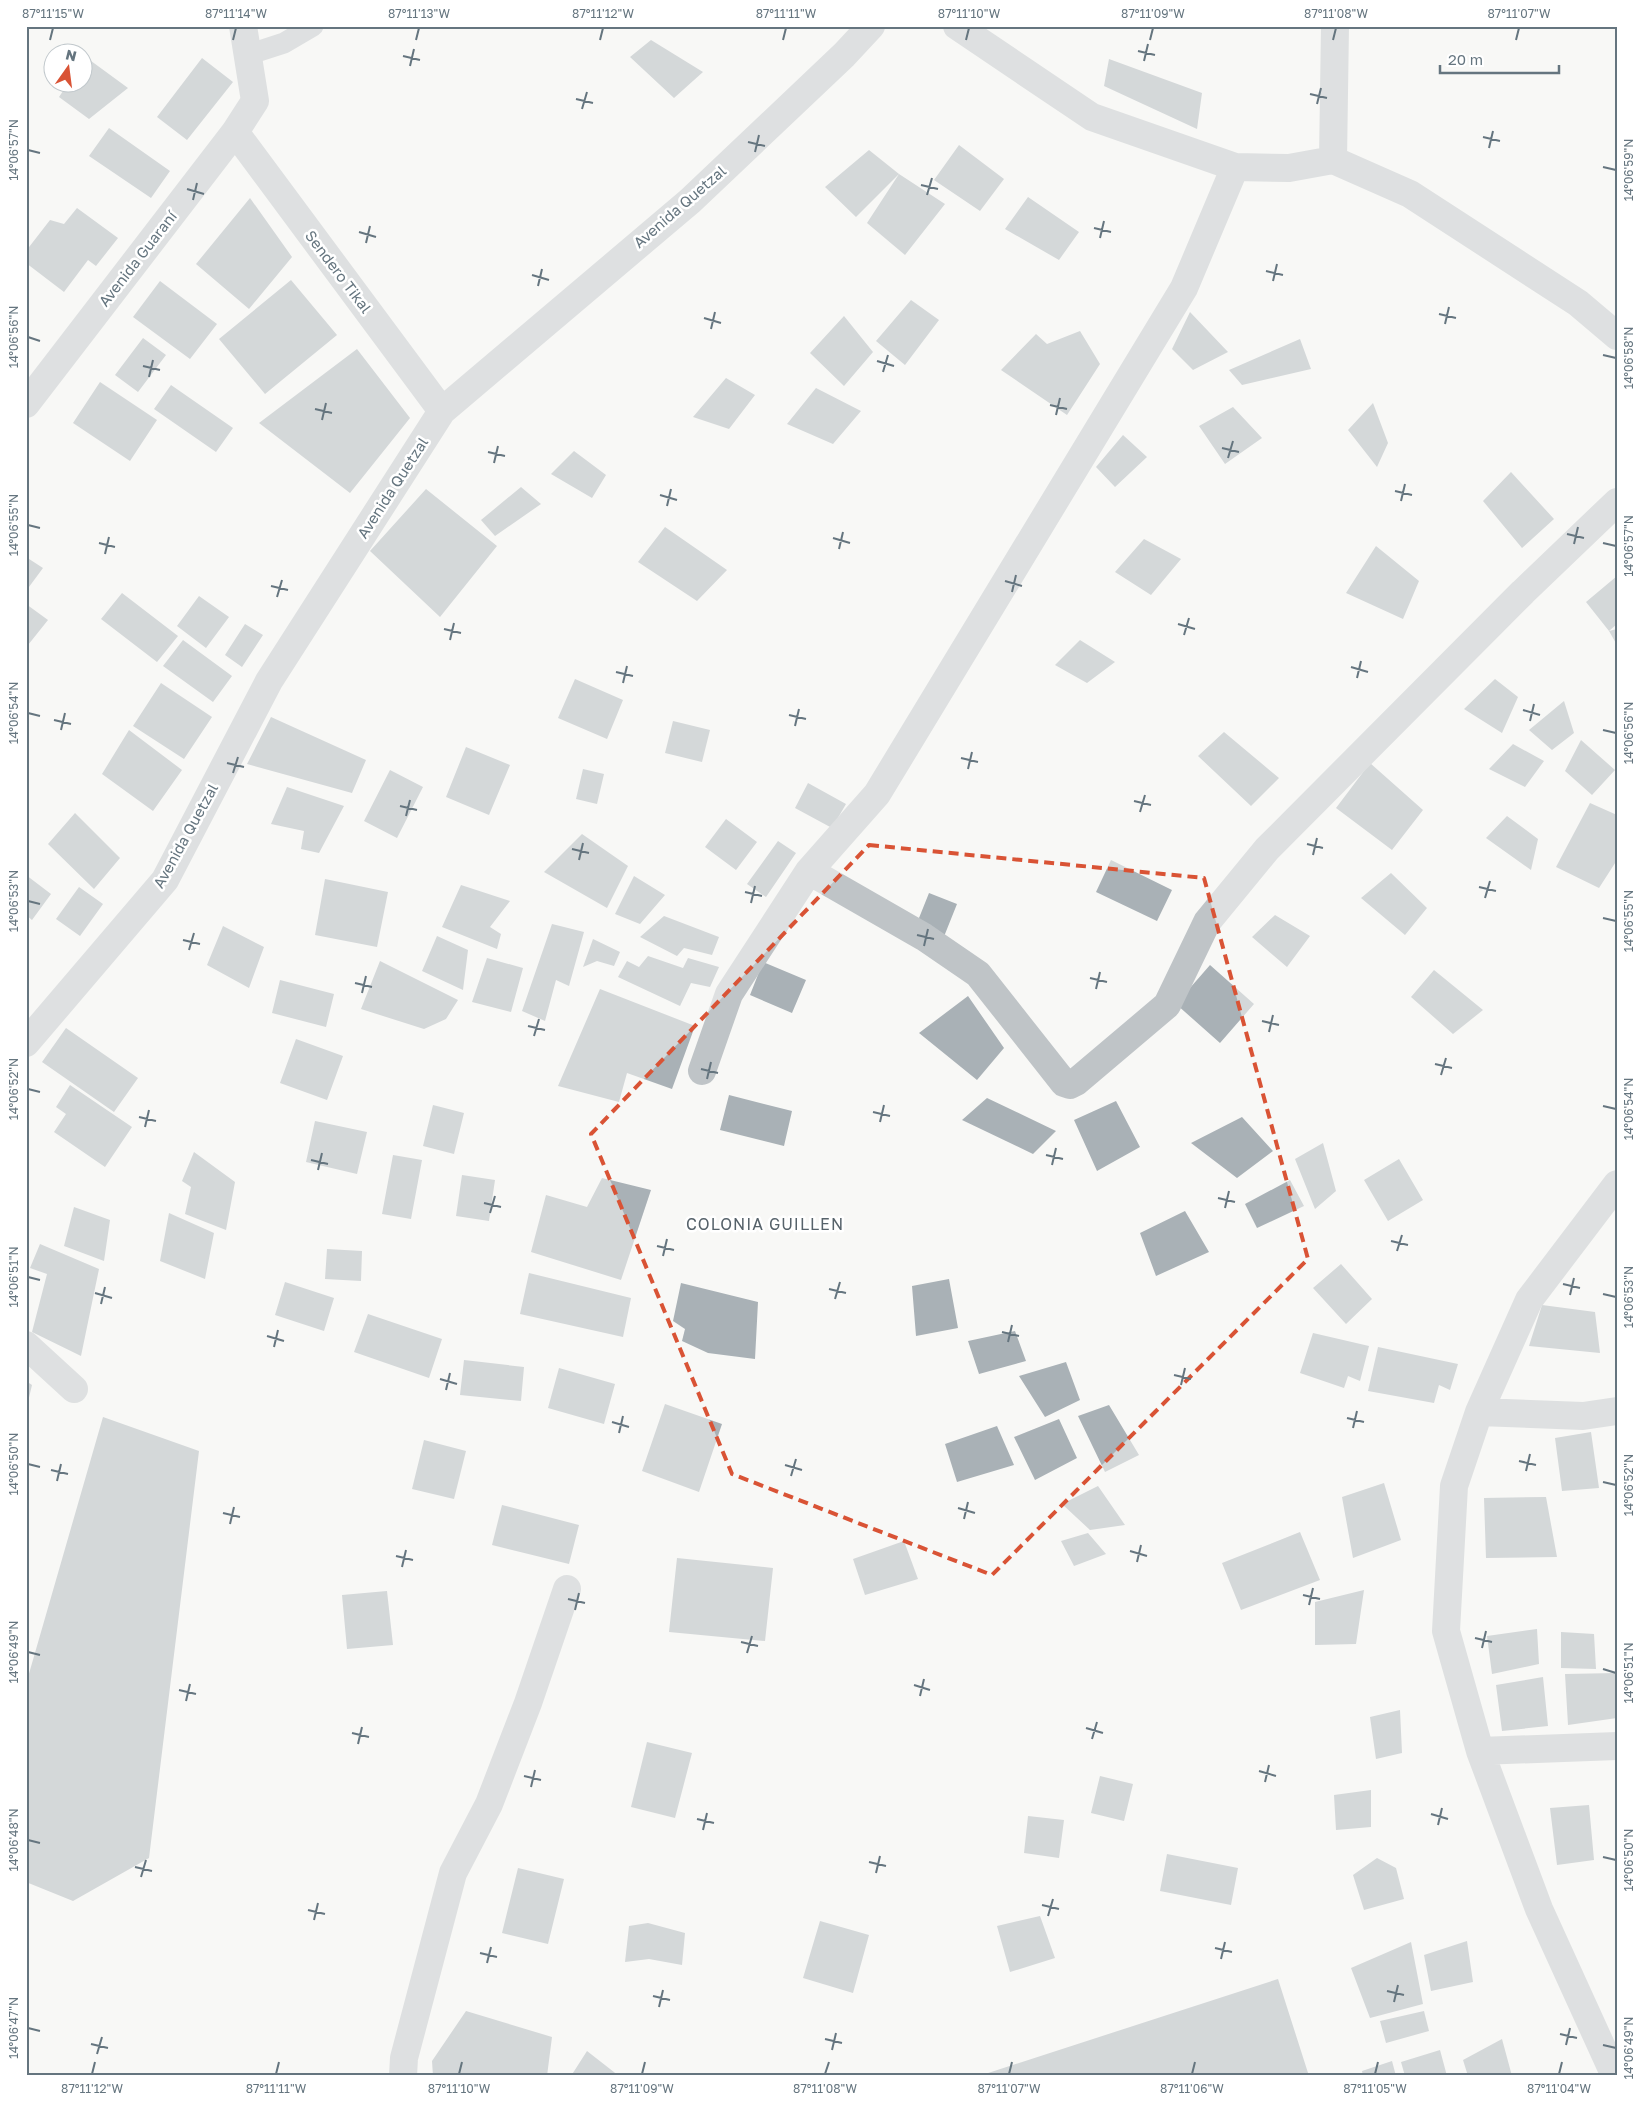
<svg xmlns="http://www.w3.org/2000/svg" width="1643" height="2102" viewBox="0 0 1643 2102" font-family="'Golos Text',sans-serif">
  <rect width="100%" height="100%" fill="#f8f8f6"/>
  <!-- building -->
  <path fill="#a9b1b6" d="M651,40L703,72L674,98L630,57Z
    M87,58L128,88L89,119L59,97L69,82H82V64Z
    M202,58L233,82L187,140L157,117Z
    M1109,59L1202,93L1197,129L1104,86Z
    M109,128L170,171L151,198L89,156Z
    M959,145L1004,179L980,211L934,180Z
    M869,150L899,174L945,204L905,255L867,223L899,174L856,217L825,187Z
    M1028,197L1079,232L1059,260L1005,229Z
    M250,198L292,257L249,309L196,264Z
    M77,208L118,238L96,266L88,260L64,292L26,263V251L50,220L64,224Z
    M291,280L337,335L265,394L219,339Z
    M160,281L217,324L190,359L133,317Z
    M911,300L939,320L905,365L876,341Z
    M1190,312L1228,352L1193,370L1172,349Z
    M844,316L873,352L844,386L810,353Z
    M1080,331L1100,364L1067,415L1001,370L1036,334L1047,344Z
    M143,338L166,355L138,392L115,375Z
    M1300,339L1311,369L1242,385L1229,370Z
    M357,349L410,418L350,493L259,423Z
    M726,378L755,395L729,429L693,417Z
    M100,382L157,420L130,461L73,423Z
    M171,385L233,428L216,452L154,409Z
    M816,388L861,411L833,444L787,424Z
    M1373,403L1388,443L1377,467L1348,430Z
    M1233,407L1262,438L1225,464L1199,426Z
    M1123,435L1147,457L1115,487L1096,467Z
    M574,451L606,475L592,498L551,474Z
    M1511,472L1554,519L1522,548L1483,501Z
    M521,487L541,504L495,536L481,520Z
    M426,489L497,546L440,617L370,551Z
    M665,527L727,570L697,601L638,562Z
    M1144,539L1181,559L1151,595L1115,572Z
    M1376,546L1419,581L1403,619L1346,593Z
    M26,557L43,568L26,591Z
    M1617,576V624L1609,631L1586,602Z
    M122,593L178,636L157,662L101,619Z
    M199,596L229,617L206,648L177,626Z
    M26,604L48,620L28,645L26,644Z
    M245,624L263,635L242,667L225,655Z
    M1617,629V645L1609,631Z
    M183,640L232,676L213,702L163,666Z
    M1080,640L1115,662L1087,683L1055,665Z
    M575,679L623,700L607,739L558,718Z
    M1495,679L1518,697L1502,733L1464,709Z
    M161,683L212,717L184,759L133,726Z
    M1564,701L1574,733L1552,750L1529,730Z
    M271,717L366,760L352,793L247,764Z
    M673,721L710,730L702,762L665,753Z
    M129,730L182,770L153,811L102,774Z
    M1224,732L1279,778L1251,806L1198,756Z
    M1581,740L1615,770L1592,795L1565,771Z
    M1513,744L1544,761L1525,787L1489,769Z
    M466,747L510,765L489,815L446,797Z
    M1370,763L1423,810L1392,850L1336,808Z
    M583,769L604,774L597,804L576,799Z
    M390,770L423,787L397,838L364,821Z
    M808,783L846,804L832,828L795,808Z
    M287,787L344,806L319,853L301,849L304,831L271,824Z
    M1590,803L1617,815V860L1599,888L1556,867Z
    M75,813L120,858L94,889L48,844Z
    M1507,816L1538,839L1531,870L1486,838Z
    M726,819L757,842L736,870L705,847Z
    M582,834L628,866L607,908L544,872Z
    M778,841L796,853L766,897L747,884Z
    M1111,860L1172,890L1157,921L1096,892Z
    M1391,873L1427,908L1405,935L1361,898Z
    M26,875L51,894L32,920L26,915Z
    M634,876L665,895L640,924L615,914Z
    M325,879L388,892L377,947L315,935Z
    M461,885L510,901L490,927L501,934L497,949L442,927Z
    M79,887L103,904L80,936L56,919Z
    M929,893L957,904L943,939L915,928Z
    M1275,915L1310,936L1287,967L1252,937Z
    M664,916L719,937L712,955L684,948L677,956L640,937Z
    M552,924L584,932L569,986L556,980L545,1021L522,1011Z
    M223,926L264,947L249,988L207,965Z
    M437,936L468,950L463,990L422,971Z
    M593,939L620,952L614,966L597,961L583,967Z
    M648,956L683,968L688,958L719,967L710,987L691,983L680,1006L618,977L627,961L639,967Z
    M487,958L523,968L511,1012L472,1002Z
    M380,961L458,1000L446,1019L424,1029L361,1009Z
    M763,962L806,980L792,1013L750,995Z
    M1210,965L1254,1004L1220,1043L1176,1004Z
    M1434,970L1483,1010L1453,1034L1411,997Z
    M280,980L334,994L326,1027L272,1013Z
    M600,989L695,1026L672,1089L627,1073L619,1102L558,1086Z
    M968,996L1004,1048L977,1080L919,1033Z
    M66,1028L138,1078L114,1112L42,1062Z
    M296,1039L343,1056L327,1100L280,1083Z
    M70,1085L132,1127L105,1167L54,1132L66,1114L56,1107Z
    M729,1095L792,1111L784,1146L720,1130Z
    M987,1098L1056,1131L1033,1154L962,1120Z
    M1116,1101L1140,1147L1097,1171L1074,1120Z
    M433,1105L464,1113L454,1154L423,1146Z
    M1242,1117L1273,1151L1237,1178L1191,1143Z
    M315,1121L367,1132L357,1174L306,1162Z
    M1323,1143L1336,1191L1315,1209L1295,1159Z
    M194,1152L235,1182L226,1230L185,1214L191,1187L182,1181Z
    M393,1155L422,1160L411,1219L382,1214Z
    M1399,1159L1423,1200L1388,1221L1364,1180Z
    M462,1175L495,1180L489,1221L456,1216Z
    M602,1178L651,1190L621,1280L531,1252L546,1195L587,1207Z
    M1290,1180L1304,1206L1257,1228L1245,1204Z
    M74,1207L110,1220L104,1261L64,1246Z
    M1185,1211L1209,1252L1156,1276L1140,1233Z
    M169,1213L214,1233L205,1279L160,1261Z
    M40,1244L99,1269L81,1356L32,1332L47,1274L30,1268Z
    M327,1249L362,1251L361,1281L325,1279Z
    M1341,1264L1372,1299L1346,1324L1313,1288Z
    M529,1273L631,1298L623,1337L520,1314Z
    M949,1279L958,1328L916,1336L912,1286Z
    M285,1282L334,1298L324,1331L275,1315Z
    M681,1283L758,1302L755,1359L708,1353L682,1341L685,1329L673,1321Z
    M1542,1305L1595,1312L1600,1353L1529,1346Z
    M368,1314L442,1339L429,1378L354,1352Z
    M1015,1331L1026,1361L979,1374L968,1341Z
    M1313,1333L1369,1346L1360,1381L1348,1376L1344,1388L1300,1373Z
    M1378,1347L1458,1364L1450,1390L1439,1385L1434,1403L1368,1391Z
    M464,1360L524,1367L521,1401L460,1395Z
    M1066,1362L1080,1400L1045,1417L1019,1376Z
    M559,1368L615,1384L604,1424L548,1408Z
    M26,1381L32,1385L27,1406H26Z
    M665,1404L722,1424L699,1492L642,1471Z
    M1109,1405L1139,1455L1105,1472L1078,1416Z
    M103,1417L199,1451L149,1858L73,1901L26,1882V1684Z
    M1059,1419L1077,1458L1035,1480L1014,1437Z
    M997,1426L1014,1465L957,1482L945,1444Z
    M1591,1432L1599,1488L1562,1491L1555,1438Z
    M424,1440L466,1451L454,1499L412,1489Z
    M1384,1483L1401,1540L1353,1558L1342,1497Z
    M1098,1486L1125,1525L1090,1530L1062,1504Z
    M1546,1497L1557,1557L1486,1558L1484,1498Z
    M502,1505L579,1525L569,1564L492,1545Z
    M1300,1532L1320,1580L1241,1610L1222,1563Z
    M1088,1533L1106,1554L1074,1566L1061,1541Z
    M904,1541L918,1579L865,1595L853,1559Z
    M677,1558L773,1568L765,1641L669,1632Z
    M1364,1590L1356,1644L1315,1645V1602Z
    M387,1591L393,1645L347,1649L342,1595Z
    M1537,1629L1539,1664L1492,1674L1487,1636Z
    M1561,1632L1594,1634L1596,1669L1561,1668Z
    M1617,1673V1718L1568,1725L1565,1674Z
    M1543,1677L1548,1726L1502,1731L1496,1685Z
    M1400,1710L1402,1753L1376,1759L1370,1717Z
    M647,1742L692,1753L675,1818L631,1807Z
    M1100,1776L1133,1784L1124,1821L1091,1813Z
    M1371,1790V1827L1336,1830L1334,1795Z
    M1589,1805L1594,1860L1557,1865L1550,1808Z
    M1028,1816L1064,1820L1059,1858L1024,1853Z
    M1167,1854L1238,1868L1231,1905L1160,1891Z
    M1377,1858L1396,1868L1404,1899L1364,1910L1353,1875Z
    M518,1868L564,1879L548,1944L502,1933Z
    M1040,1916L1055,1958L1010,1972L997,1926Z
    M820,1921L869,1935L853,1993L803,1978Z
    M648,1923L685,1933L682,1965L649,1959L625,1962L629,1926Z
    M1467,1941L1473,1982L1431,1991L1424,1955Z
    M1411,1942L1423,2004L1370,2018L1351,1968Z
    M1278,1979L1309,2076H982V2075Z
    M466,2011L552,2037L547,2076H433L432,2061Z
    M1424,2011L1429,2031L1386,2043L1380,2021Z
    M1502,2039L1512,2076H1468L1463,2060Z
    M1440,2050L1447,2076H1405L1401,2062Z
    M587,2051L619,2076H571Z
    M1392,2061L1396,2076H1363L1362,2071Z
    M103,2073L107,2076H26V2074Z"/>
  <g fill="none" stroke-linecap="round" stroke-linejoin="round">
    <!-- lane -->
    <path stroke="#bfc4c7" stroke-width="21" d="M247,55L284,43L313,26"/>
    <!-- street -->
    <path stroke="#bfc4c7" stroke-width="28" d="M957,26L1092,117L1235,167L1289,168L1333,160L1410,194L1578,303L1617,336
      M235,132L442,411
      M1333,160L1335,26
      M26,404L235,132L255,101L243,26
      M809,871L924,937L978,974L1064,1083L1070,1085L1076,1082L1167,1005L1207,922L1267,849L1523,592L1617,502
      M26,1043L165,880L269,681L442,411L690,201L844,55L871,26
      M702,1071L729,994L809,871L877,794L1184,288L1235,167
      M26,1345L74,1389
      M1479,1412L1583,1416L1617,1411
      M1480,1751L1617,1746
      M403,2076L404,2058L453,1873L489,1804L528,1703L567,1589
      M1615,2076L1539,1909L1480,1751L1446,1631L1454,1486L1479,1412L1529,1300L1617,1184"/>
  </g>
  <!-- marked area -->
  <path d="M0 0H1643V2102H0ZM869,845L1204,878L1308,1259L992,1575L732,1474L591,1134Z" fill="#f8f8f6" fill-opacity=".55" fill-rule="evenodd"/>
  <path fill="none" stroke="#d95335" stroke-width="4" stroke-dasharray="10 6" stroke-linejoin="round" d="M869,845L1204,878L1308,1259L992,1575L732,1474L591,1134Z"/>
  <!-- ticks -->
  <path fill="none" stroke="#65757f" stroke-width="2" d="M50,40L53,28M233,40L236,28M416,40L419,28M600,40L603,28M783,40L786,28M966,40L969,28M1150,40L1153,28M1333,40L1336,28M1516,40L1519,28M1138,51L1155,55M403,56L420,60M1144,61L1148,44M410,66L414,49M1310,94L1327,98M576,99L593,103M1317,104L1321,88M582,109L587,92M1483,137L1500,141M748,142L765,146M1489,148L1493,131M28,150L40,153M755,152L759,135M1603,167L1616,170M921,185L938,189M187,189L204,194M927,195L932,178M193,200L197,183M1094,228L1111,232M359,232L376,237M1100,238L1104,221M366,243L370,226M1266,271L1283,275M532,275L549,280M1273,281L1277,264M538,286L542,269M1439,314L1456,318M704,318L721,323M1445,324L1449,307M711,329L715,312M28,337L40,341M1603,355L1616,358M877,361L894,366M143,366L160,370M883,372L888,355M149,377L153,360M1050,405L1067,409M315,409L332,413M1056,415L1060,398M322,420L326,403M1222,448L1239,452M488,452L505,456M1228,458L1233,441M494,463L498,446M1395,491L1412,495M660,495L677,500M1401,501L1405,484M667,506L671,489M28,525L40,528M1567,534L1584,538M833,538L850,543M99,543L115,547M1603,543L1616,546M1574,544L1578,527M839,549L843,532M105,554L109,537M1005,581L1022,586M271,586L288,590M1012,592L1016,575M277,597L282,580M1178,624L1195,629M444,629L461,633M1184,635L1189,618M450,640L454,623M1351,667L1368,672M616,672L633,676M1357,678L1361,661M623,683L627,666M1523,710L1540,715M28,713L40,716M789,715L806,719M54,720L71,724M1530,721L1534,704M795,726L799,709M61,730L65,713M1603,730L1616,733M961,758L978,762M227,763L244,767M968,769L972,752M233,773L238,757M1134,801L1151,805M400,806L417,810M1140,812L1145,795M406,816L410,800M1307,844L1323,848M572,849L589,853M1313,855L1317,838M579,860L583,843M1479,887L1496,891M745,892L762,896M1485,898L1490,881M28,901L40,904M751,903L755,886M1603,918L1616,921M917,935L934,939M183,940L200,944M924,946L928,929M189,950L194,933M1090,978L1107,982M355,983L372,987M1096,989L1100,972M362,993L366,976M1262,1021L1279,1025M528,1026L545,1030M1269,1032L1273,1015M534,1036L539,1019M1435,1064L1452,1068M701,1069L718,1073M1441,1075L1446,1058M707,1079L711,1062M28,1089L40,1092M1603,1106L1616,1109M873,1112L890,1116M139,1117L156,1121M880,1122L884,1105M145,1127L149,1110M1046,1155L1063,1159M311,1160L328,1164M1052,1165L1056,1148M318,1170L322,1153M1218,1198L1235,1202M484,1203L501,1207M1225,1208L1229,1191M490,1213L495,1196M1391,1241L1408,1245M657,1246L674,1250M1397,1251L1402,1235M663,1256L667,1239M28,1277L40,1280M1563,1284L1580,1288M829,1289L846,1293M95,1293L112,1298M1603,1294L1616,1297M1570,1295L1574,1278M835,1299L840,1282M101,1304L105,1287M1002,1332L1019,1336M267,1336L284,1341M1008,1342L1012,1325M274,1347L278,1330M1174,1375L1191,1379M440,1379L457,1384M1181,1385L1185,1368M446,1390L450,1373M1347,1418L1364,1422M612,1422L629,1427M1353,1428L1357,1411M619,1433L623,1416M1519,1461L1536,1465M28,1464L40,1467M785,1465L802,1470M51,1470L68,1474M1526,1471L1530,1454M791,1476L796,1459M57,1481L61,1464M1603,1482L1616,1485M958,1508L975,1513M223,1513L240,1517M964,1519L968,1502M230,1524L234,1507M1130,1551L1147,1556M396,1556L413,1560M1137,1562L1141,1545M402,1567L406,1550M1303,1595L1320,1599M568,1599L585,1603M1309,1605L1313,1588M575,1610L579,1593M1475,1638L1492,1642M741,1642L758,1646M1482,1648L1486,1631M28,1652L40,1655M747,1653L752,1636M1603,1669L1616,1673M914,1685L930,1690M179,1690L196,1694M920,1696L924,1679M186,1701L190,1684M1086,1728L1103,1733M352,1733L369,1737M1092,1739L1097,1722M358,1744L362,1727M1259,1771L1276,1776M524,1776L541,1780M1265,1782L1269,1765M531,1787L535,1770M1431,1814L1448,1819M697,1819L714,1823M1438,1825L1442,1808M703,1830L707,1813M28,1840L40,1843M1603,1857L1616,1860M869,1862L886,1866M135,1867L152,1871M876,1873L880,1856M141,1877L146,1860M1042,1905L1059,1909M308,1910L325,1914M1048,1916L1053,1899M314,1920L318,1903M1215,1948L1232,1952M480,1953L497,1957M1221,1959L1225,1942M487,1963L491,1947M1387,1991L1404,1995M653,1996L670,2000M1394,2002L1398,1985M659,2007L663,1990M28,2028L40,2031M1560,2034L1577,2038M825,2039L842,2043M91,2044L108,2048M1566,2045L1570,2028M1603,2045L1616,2048M832,2050L836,2033M97,2054L102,2037M92,2074L95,2062M276,2074L279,2062M459,2074L462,2062M642,2074L645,2062M825,2074L829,2062M1009,2074L1012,2062M1192,2074L1195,2062M1375,2074L1378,2062M1559,2074L1562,2062"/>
  <g text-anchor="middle" stroke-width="5" stroke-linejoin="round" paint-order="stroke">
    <!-- street labels -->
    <g font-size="15" fill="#65757f" stroke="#fff">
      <text transform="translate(680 207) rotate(-41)" y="5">Avenida Quetzal</text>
      <text transform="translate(138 259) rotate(-52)" y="5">Avenida Guaraní</text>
      <text transform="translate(338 272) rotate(53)" y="5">Sendero Tikal</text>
      <text transform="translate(393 488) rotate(-57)" y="5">Avenida Quetzal</text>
      <text transform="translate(186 836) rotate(-61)" y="5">Avenida Quetzal</text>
    </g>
    <!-- neighbourhood labels -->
    <g font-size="16" letter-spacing="1" fill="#56626a" stroke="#fff">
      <text x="765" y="1230">COLONIA GUILLEN</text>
    </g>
  </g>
  <!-- border -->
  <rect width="1643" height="2102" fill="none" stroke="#ffffff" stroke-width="55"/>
  <!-- north arrow -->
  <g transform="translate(68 68) rotate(14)"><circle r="24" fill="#ffffff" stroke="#c1c8cc"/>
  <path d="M0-4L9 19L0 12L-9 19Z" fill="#d95335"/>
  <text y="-8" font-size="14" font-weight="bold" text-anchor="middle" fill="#65757f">N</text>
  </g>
  <!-- scale -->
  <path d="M1440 65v8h119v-8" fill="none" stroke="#65757f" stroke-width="2.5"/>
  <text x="1448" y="65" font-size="15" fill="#65757f" stroke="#ffffff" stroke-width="4" paint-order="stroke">20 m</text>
  <rect x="28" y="28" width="1588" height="2046" fill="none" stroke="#65757f" stroke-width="2"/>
  <g font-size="12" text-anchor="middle" fill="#65757f">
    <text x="53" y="18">87°11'15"W</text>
    <text x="236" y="18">87°11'14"W</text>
    <text x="419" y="18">87°11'13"W</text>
    <text x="603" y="18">87°11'12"W</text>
    <text x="786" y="18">87°11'11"W</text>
    <text x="969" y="18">87°11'10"W</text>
    <text x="1153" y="18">87°11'09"W</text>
    <text x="1336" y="18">87°11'08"W</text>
    <text x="1519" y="18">87°11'07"W</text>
    <text transform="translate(14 150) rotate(-90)" y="4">14°06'57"N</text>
    <text transform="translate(1629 170) rotate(-90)" y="4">14°06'59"N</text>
    <text transform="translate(14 337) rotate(-90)" y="4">14°06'56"N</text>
    <text transform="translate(1629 358) rotate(-90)" y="4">14°06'58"N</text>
    <text transform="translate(14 525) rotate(-90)" y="4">14°06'55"N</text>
    <text transform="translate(1629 546) rotate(-90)" y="4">14°06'57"N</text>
    <text transform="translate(14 713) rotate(-90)" y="4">14°06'54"N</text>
    <text transform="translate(1629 733) rotate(-90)" y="4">14°06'56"N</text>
    <text transform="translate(14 901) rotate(-90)" y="4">14°06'53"N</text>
    <text transform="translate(1629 921) rotate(-90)" y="4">14°06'55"N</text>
    <text transform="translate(14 1089) rotate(-90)" y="4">14°06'52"N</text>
    <text transform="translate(1629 1109) rotate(-90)" y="4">14°06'54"N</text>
    <text transform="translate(14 1277) rotate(-90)" y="4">14°06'51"N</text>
    <text transform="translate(1629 1297) rotate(-90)" y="4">14°06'53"N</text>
    <text transform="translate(14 1464) rotate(-90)" y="4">14°06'50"N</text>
    <text transform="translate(1629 1485) rotate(-90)" y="4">14°06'52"N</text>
    <text transform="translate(14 1652) rotate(-90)" y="4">14°06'49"N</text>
    <text transform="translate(1629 1673) rotate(-90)" y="4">14°06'51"N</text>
    <text transform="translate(14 1840) rotate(-90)" y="4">14°06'48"N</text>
    <text transform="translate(1629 1860) rotate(-90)" y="4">14°06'50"N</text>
    <text transform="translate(14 2028) rotate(-90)" y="4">14°06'47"N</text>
    <text transform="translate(1629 2048) rotate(-90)" y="4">14°06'49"N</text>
    <text x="92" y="2093">87°11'12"W</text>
    <text x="276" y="2093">87°11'11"W</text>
    <text x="459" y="2093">87°11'10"W</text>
    <text x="642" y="2093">87°11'09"W</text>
    <text x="825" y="2093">87°11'08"W</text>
    <text x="1009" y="2093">87°11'07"W</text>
    <text x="1192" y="2093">87°11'06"W</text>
    <text x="1375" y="2093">87°11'05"W</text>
    <text x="1559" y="2093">87°11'04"W</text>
  </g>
</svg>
